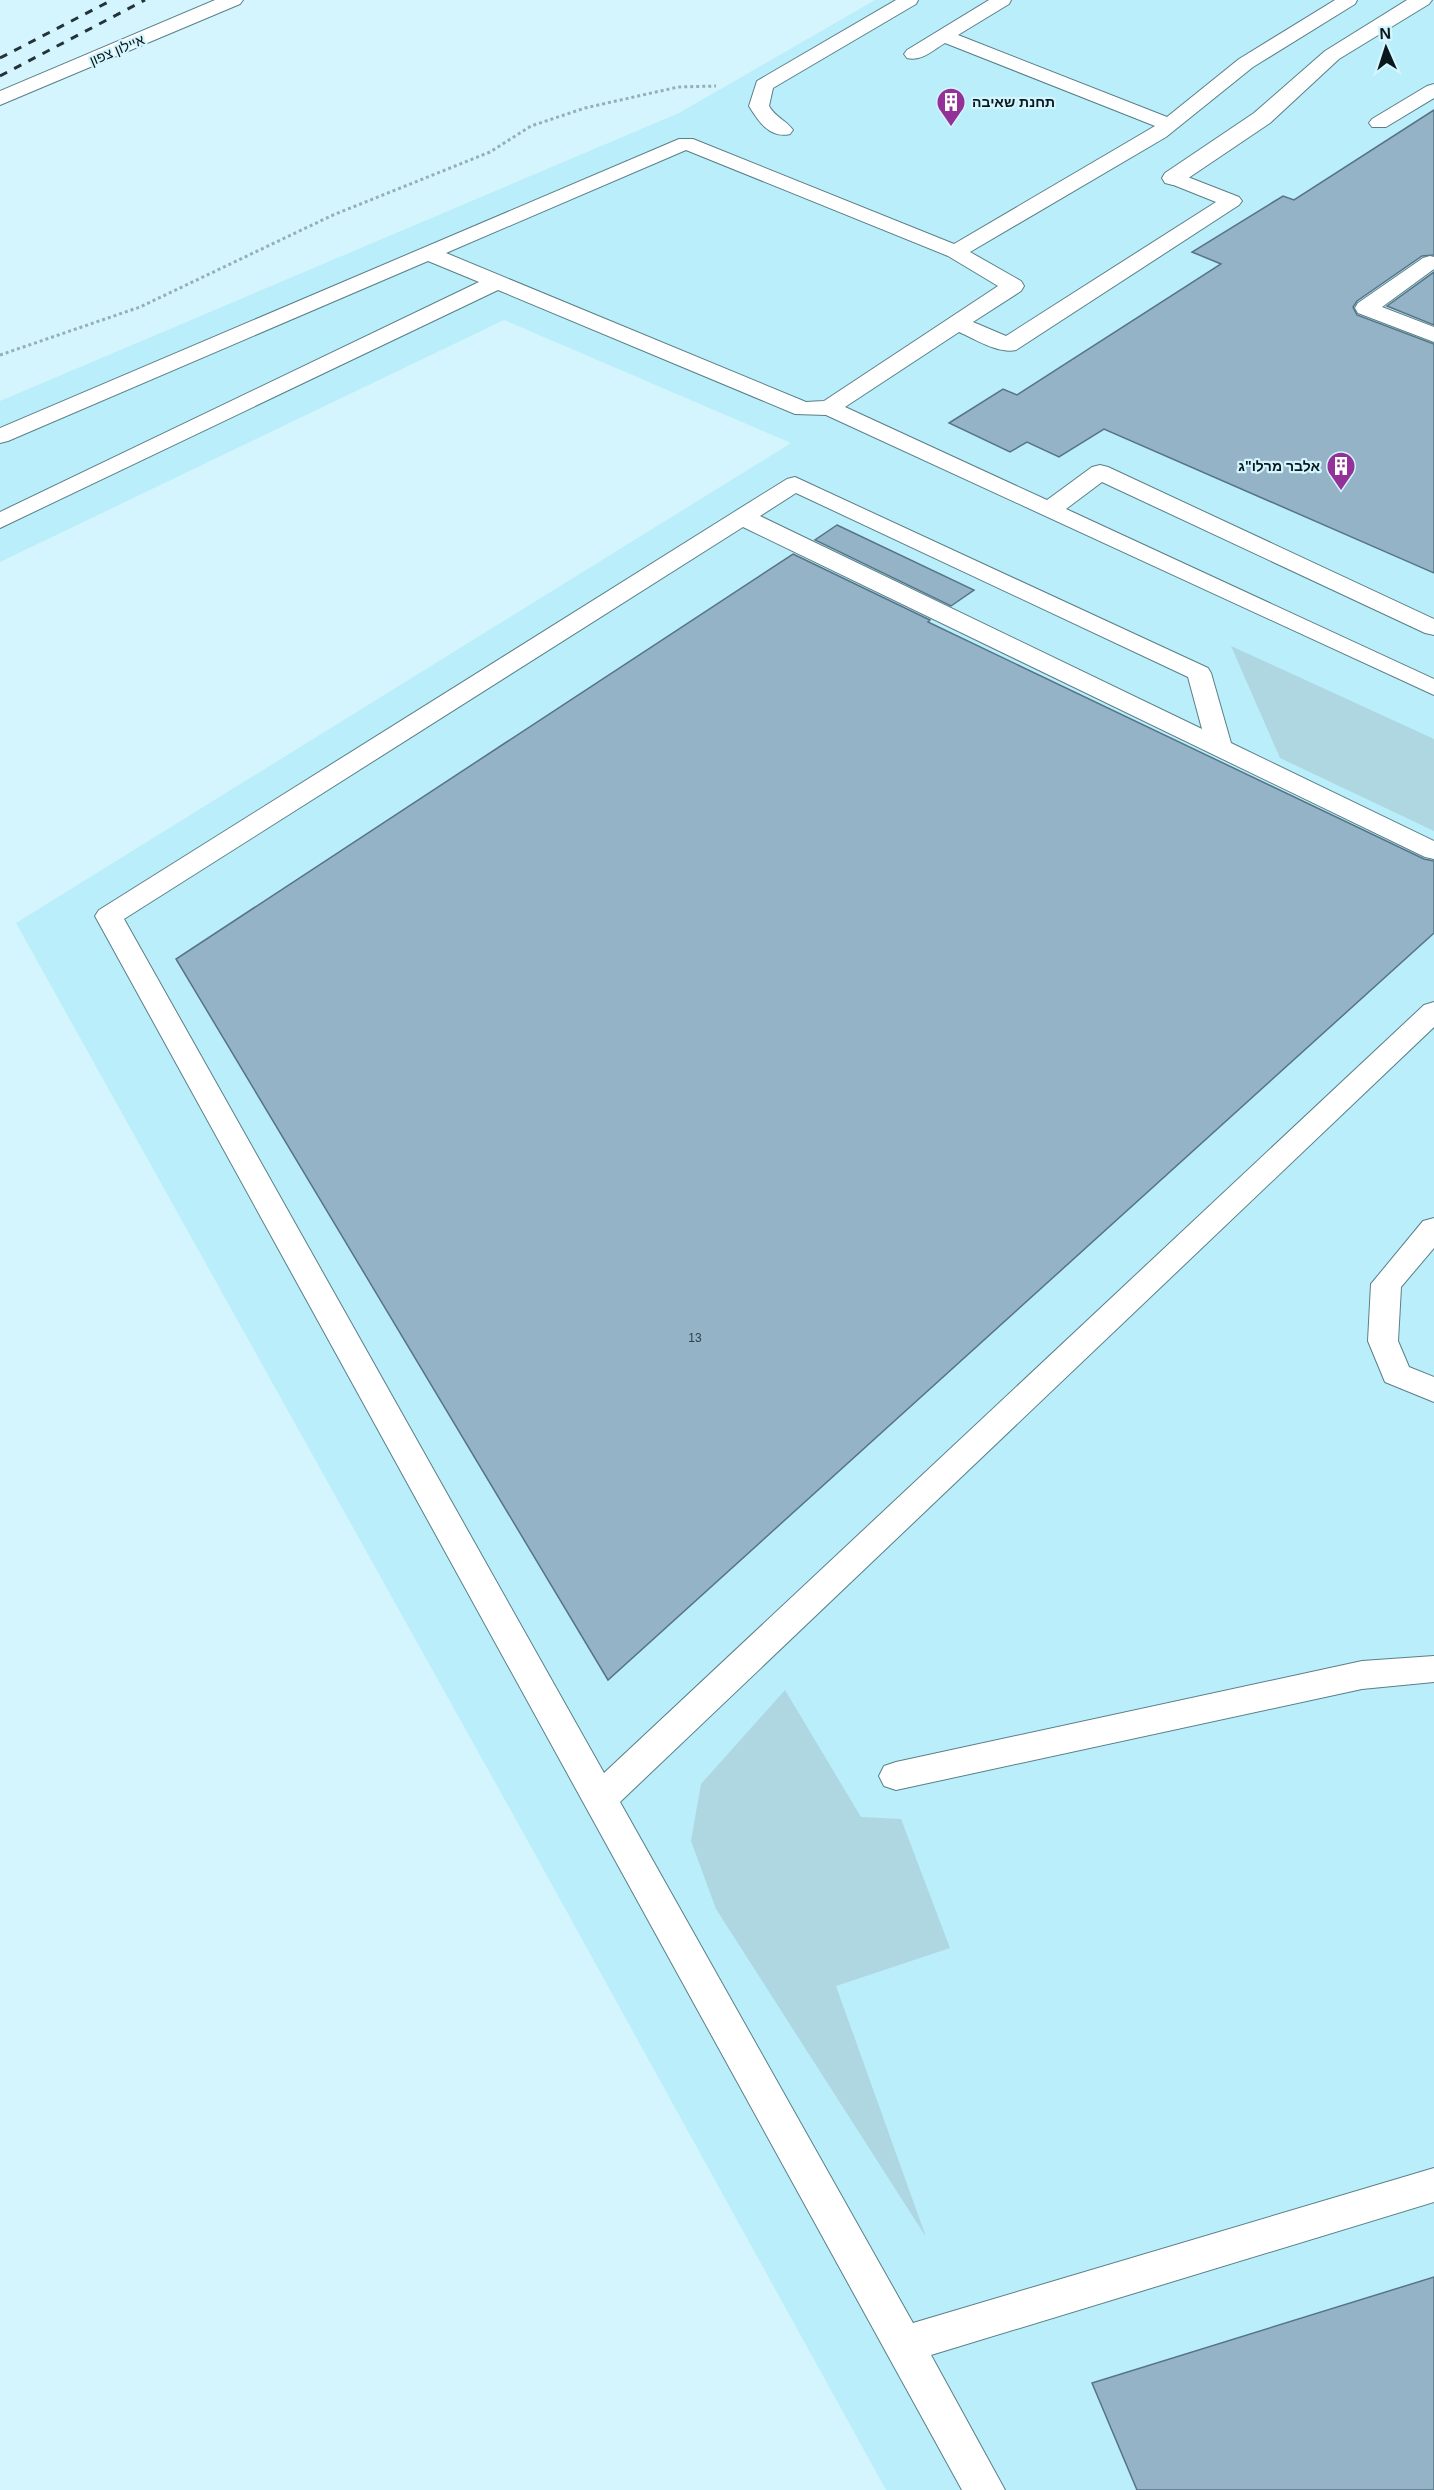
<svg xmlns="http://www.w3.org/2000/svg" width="1434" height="2490" viewBox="0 0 1434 2490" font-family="Helvetica,Heebo,sans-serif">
  <rect width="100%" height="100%" fill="#d4f5fd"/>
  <!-- built -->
  <path fill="#baeefa" d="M875,0H1434V2490H886L530,1845L16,923L791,443L504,320L0,562V401L679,113Z"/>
  <!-- green -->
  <path fill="#aed7e2" d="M1231,646L1434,739V831L1280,758Z
    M785,1690L861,1817L901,1819L950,1948L836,1986L926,2237L716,1909L691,1841L701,1784Z"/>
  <!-- building -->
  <path fill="#94b3c7" stroke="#577487" stroke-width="1.5" d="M1434,110V255L1422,256L1357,301L1353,307L1357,315L1434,344V573L1104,429L1059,457L1027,442L1010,452L949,423L1003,389L1017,395L1221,264L1192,252L1283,196L1294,200Z
    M1434,272V325L1387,306Z
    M837,525L974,590L951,606L815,540Z
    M793,554L930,620L928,622L1424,859L1434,861V933L608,1680L176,959Z
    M1434,2277V2490H1137L1092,2383Z"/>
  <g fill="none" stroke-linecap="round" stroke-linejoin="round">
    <!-- lane casing -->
    <g stroke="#597f88" stroke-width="2">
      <path id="lane" d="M896,0H918L916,4L773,88L769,106C775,117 786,120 793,130L790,134C770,139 758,121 749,106L757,81Z
        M989,0H1011L1009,4L958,35L1167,117L1239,59L1335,0H1357L1355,4L1253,67L1166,137L970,252L1021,281L1024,286L1021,291L973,322L1006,336L1216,202L1166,182L1163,178L1166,174H1180L1239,197L1242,201L1239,205L1016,350C998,354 975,339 959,332L845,407L1047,500L1092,467L1100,465L1108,467L1434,619V635L1425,633L1102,482L1066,509L1434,679V695L826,415L795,414L498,290L0,528V512L479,282L428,261L8,441L0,443V428L679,139H693L954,244L1155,126L945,43C933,50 921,62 907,58L904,54L907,50ZM686,150L948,256L998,286L824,401L806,402L446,253Z
        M1434,84V98L1386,127H1372L1369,123L1372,119L1427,86Z
        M1430,256L1434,257V269L1382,307L1434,327V342L1358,313L1355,308L1358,303L1423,258Z
        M795,477L1208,668L1211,673L1231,743L1434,841V859L1425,857L743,527L124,919L604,1773L1424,1005L1434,1002V1027L620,1802L913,2323L1434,2168V2202L931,2355L1005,2490H962L95,916L99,910L734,512L787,479ZM796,493L1188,677L1202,729L760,516Z
        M1434,1218V1248L1401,1287L1398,1341L1409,1367L1434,1377V1402L1385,1382L1368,1341L1371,1284L1423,1221Z
        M1434,1656V1682L1362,1689L896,1790L884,1786L879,1776L884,1766L896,1762L1362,1661Z"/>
    </g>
    <!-- street casing -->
    <g stroke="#597f88" stroke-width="2">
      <path id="street" d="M1407,0H1432L1429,4L1339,59L1270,123L1181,183L1173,185L1165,183L1162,178L1165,173L1254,113L1325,51Z"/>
    </g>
    <!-- highway casing -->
    <g stroke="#597f88" stroke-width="2">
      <path id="highway" d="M215,0H243L240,4L0,105V91Z"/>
    </g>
    <!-- path -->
    <path stroke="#94b0b7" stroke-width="3" stroke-dasharray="3 3" stroke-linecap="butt" d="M0,355L140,307L333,215L490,152L531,126L585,108L678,87L716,86"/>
    <!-- lane -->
    <use href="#lane" fill="#fff" fill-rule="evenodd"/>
    <!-- street -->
    <use href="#street" fill="#fff" fill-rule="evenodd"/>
    <!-- highway -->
    <use href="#highway" fill="#fff" fill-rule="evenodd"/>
    <!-- rail -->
    <path stroke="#223438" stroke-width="3" stroke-dasharray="8 8" stroke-linecap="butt" d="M0,58L112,0
      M0,76L145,0"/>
  </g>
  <!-- icons -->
  <defs>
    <g id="building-pin" transform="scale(1.5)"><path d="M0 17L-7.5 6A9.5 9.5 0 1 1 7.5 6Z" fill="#933199" stroke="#d4f5fd"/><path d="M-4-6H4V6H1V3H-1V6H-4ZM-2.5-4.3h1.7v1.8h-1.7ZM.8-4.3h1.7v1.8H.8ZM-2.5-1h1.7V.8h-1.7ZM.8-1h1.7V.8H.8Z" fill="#fff"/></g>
  </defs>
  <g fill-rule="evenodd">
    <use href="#building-pin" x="951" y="102"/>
    <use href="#building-pin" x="1341" y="466"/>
  </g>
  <g text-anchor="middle" stroke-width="4.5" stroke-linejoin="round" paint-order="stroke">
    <!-- number labels -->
    <g font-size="12" fill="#2b3f47">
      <text x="695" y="1342">13</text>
    </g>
    <!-- far-street labels -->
    <g font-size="14" fill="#08181c" stroke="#d4f5fd">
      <text transform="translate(117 50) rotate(-23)" y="5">איילון צפון</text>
    </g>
    <!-- far-poi labels -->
    <g font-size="14" font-weight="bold" fill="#08181c" stroke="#d4f5fd" text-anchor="start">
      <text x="972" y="107">תחנת שאיבה</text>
      <text x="1320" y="471" text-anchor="end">אלבר מרלו"ג</text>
    </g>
  </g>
  <!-- north arrow -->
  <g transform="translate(1386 48) rotate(357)" stroke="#d4f5fd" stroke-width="4.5" paint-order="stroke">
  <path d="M0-4.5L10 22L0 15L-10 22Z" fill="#08181c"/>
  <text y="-9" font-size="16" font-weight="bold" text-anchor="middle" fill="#08181c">N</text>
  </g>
</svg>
